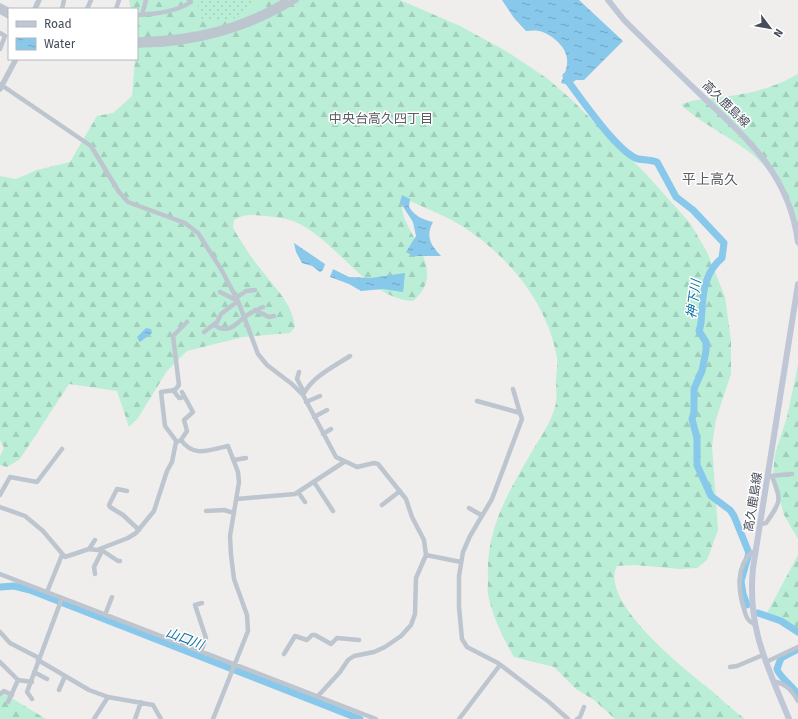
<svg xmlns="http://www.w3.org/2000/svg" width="798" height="719" viewBox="0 0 798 719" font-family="'Fira Sans','Noto Sans JP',sans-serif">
  <defs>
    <pattern id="forest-firs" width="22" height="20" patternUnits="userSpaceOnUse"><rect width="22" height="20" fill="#baeed6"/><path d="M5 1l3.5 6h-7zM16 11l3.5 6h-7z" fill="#a1ceba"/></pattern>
    <pattern id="park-dots" width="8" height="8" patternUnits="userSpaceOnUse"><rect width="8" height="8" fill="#baeed6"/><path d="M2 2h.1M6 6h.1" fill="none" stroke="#a1ceba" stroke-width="1.8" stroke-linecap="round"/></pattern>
    <pattern id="water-ripples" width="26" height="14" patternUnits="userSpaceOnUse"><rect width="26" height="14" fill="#87c8eb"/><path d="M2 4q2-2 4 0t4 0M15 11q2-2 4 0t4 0" fill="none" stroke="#70a5c1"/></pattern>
  </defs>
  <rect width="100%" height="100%" fill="#f0eded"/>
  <!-- forest -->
  <path fill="url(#forest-firs)" d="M129,0H400L460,26L506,51L548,79L573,101L646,174L690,223L707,252L725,297L731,341V374L716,419L712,446L718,530L707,560L697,568L680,569L634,565L617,566C598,602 688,672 712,691C723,701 733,710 745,719H615L594,700L576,689L554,667L514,657C504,639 494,620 489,599C487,593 488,585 488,578C486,532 505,498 527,460C537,442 552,423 556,403C557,396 556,389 556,382C556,374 558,365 557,358C548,304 509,257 465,228C447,216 427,209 408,200L403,201C394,226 453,268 413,301C367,299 336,238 293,221C285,218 275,217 266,216C255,215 244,213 234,220L233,228C241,241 249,255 259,267C273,286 292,302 295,327L290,333L243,337L187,351L167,371L138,418L129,427L117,391L69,384L20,459L7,467L0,465V456L4,448L0,440V176L16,179L37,170L70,162L97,116L113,113L132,96L135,59H137V9H131Z
    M798,74V248C791,210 780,175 748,151C726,135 703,124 682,106V104C687,103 692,100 697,100C734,96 765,93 798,74Z
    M798,365V539L784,515L773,474L775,454L787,417Z
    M798,555V628L784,619L767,613Z
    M0,691L46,719H0Z"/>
  <!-- park -->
  <path fill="url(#park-dots)" d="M197,0H257C239,23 229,20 202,21Z"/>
  <!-- water -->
  <path fill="url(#water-ripples)" d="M502,0H579L623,41L584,80H576L569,85L561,83C564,76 568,67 567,59C567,47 550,33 539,31C535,30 530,31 526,31L514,18Z
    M402,195L410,199L409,207C416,217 422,219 433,222C425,237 431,245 441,256H413L406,252L416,236L413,222L400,202Z
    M294,243L325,264L323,270L320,272L312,266L302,263L296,252Z
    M333,269L349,277L371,278L405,273L403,292L383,289L361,291L349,284L330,277Z
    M146,328L151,329L152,333L140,342L137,337Z"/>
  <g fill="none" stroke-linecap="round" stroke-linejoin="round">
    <!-- river -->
    <path stroke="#87c8eb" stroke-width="7" d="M566,76L567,80C581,98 617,152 638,159C644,160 651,160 657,162L676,197L693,210L724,243L722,258C706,271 703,290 702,310C701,318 702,323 699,331L706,342V351L702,371L694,389V412L692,419L697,438V465L711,496L730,510L734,516L749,553L741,581L743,594L747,605
      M0,587L14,586L30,590L360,719
      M758,613L781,621L798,632
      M798,649L781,658L777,669C779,677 793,686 798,695"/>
    <!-- minor -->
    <path stroke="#bdc5cf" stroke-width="4.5" d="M62,9L64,0
      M87,9L91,0
      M116,9L119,0
      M137,15C155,14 176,12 191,2L189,0
      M142,15L146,0
      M0,33L5,36L0,49
      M0,84L91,146L119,192L128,202L185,223L198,233L221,269L238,301L258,354L267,365L292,384L303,395L336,457L357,467L374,463L378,464L406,499L412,517L424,540L426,555L461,562
      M236,298L246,291L255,290
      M255,310L269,317L274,316
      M214,325C231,336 237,321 249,314C254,311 259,309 263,307
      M204,332L217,322L221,314L238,301L220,292
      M299,372L297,379L304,392
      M513,389L520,413
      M173,390L179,398L184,397
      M182,392L193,412L184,420L187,431L181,440C194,458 209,450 228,446L238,472L239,482L230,536L231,555L234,579L247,615L248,631L213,719
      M303,395C312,377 333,367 350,356
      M477,401L520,413L522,419L492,499L470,536L463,552L459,576V607L462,639L467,647L498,663L549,702L568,719
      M306,402L320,396
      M314,417L327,410
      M323,434L331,429
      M177,442L165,426L161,392L175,390L179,385L173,336L187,322
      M234,460L246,458
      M770,476L792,474
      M314,482L333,511
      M127,491L117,489L109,505L110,507L123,515L139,530
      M298,492L305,502
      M0,495L10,477L37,482L62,449
      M237,499L295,494L344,462
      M382,505L400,491
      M0,507L25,516L43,531L65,557L89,549L97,550L128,538L136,533L154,511L167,471L172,462L176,442L181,440
      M469,508L481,515
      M206,511L224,510L234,513
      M761,524L766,523C782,500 781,501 772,476
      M89,549L95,540
      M0,574L376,719
      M95,574L94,567L101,553L100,549L118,561H120
      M47,592L62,555
      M105,615L112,597
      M754,624C747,621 746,616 744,609C738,590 736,566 752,552H756
      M0,632L10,643L39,658
      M201,652L206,638L195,605L202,603
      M284,654L295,636L307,640L312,635H315L331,644L337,638L359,640
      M38,660L89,690L108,697L153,705L161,719
      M0,662L18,680L32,682
      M766,662L798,647
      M730,667L737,666L763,655
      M34,672L47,679
      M773,681C786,684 791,689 798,701
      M59,690L65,676
      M0,694L4,691L12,695
      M318,696L340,672L348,660L354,656L374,652L385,647L401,636L411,625L415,614L416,578L426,555
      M32,699L27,692L62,598
      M8,702L18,680
      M94,719L108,697
      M135,719L141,702
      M459,719L500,665
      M577,719L580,717L584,707"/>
    <!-- tertiary -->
    <path stroke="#bdc5cf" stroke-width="5.5" d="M0,6L9,11
      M35,9L39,0
      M0,11L9,16
      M137,40C189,39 242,28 286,0
      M137,45C192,45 249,30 296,0
      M0,89L16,59"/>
    <!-- secondary -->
    <path stroke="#bfc7d6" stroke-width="6" d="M608,0L624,20C649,45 675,70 700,94C748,140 789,173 798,242
      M789,719C767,665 747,628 753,568L798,284"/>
  </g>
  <g text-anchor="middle" stroke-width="3" stroke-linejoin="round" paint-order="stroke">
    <!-- street labels -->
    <g font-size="12" fill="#454d5a" stroke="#fff">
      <text transform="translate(726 104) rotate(44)" y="4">高久鹿島線</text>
      <text transform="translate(753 502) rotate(-81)" y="4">高久鹿島線</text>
    </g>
    <!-- neighbourhood labels -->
    <g font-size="13" fill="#5a5c62" stroke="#fff">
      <text x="381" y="123">中央台高久四丁目</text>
    </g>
    <!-- water labels -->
    <g font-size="13" font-style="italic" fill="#0c6fa6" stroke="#fff">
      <text transform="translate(693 299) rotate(-82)" y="5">神下川</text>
      <text transform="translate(185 638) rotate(21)" y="5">山口川</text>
    </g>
    <!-- quarter labels -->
    <g font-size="14" fill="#5a5c62" stroke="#fff">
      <text x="710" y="184">平上高久</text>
    </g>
  </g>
  <!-- legend -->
  <rect x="8" y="8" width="130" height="52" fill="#ffffff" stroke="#b5b8bd"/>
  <rect x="16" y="21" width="20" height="6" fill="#bfc7d6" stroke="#b5b8bd"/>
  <text x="44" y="28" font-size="12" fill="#454d5a">Road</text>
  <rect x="16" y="38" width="20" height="12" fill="url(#water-ripples)" stroke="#b5b8bd"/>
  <text x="44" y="48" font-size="12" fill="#454d5a">Water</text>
  <!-- north arrow -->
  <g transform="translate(770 28) rotate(122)" stroke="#ffffff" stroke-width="3" paint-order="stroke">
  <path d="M0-3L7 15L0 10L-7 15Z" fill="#454d5a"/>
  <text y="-6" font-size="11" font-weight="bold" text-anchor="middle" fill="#454d5a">N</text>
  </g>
</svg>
